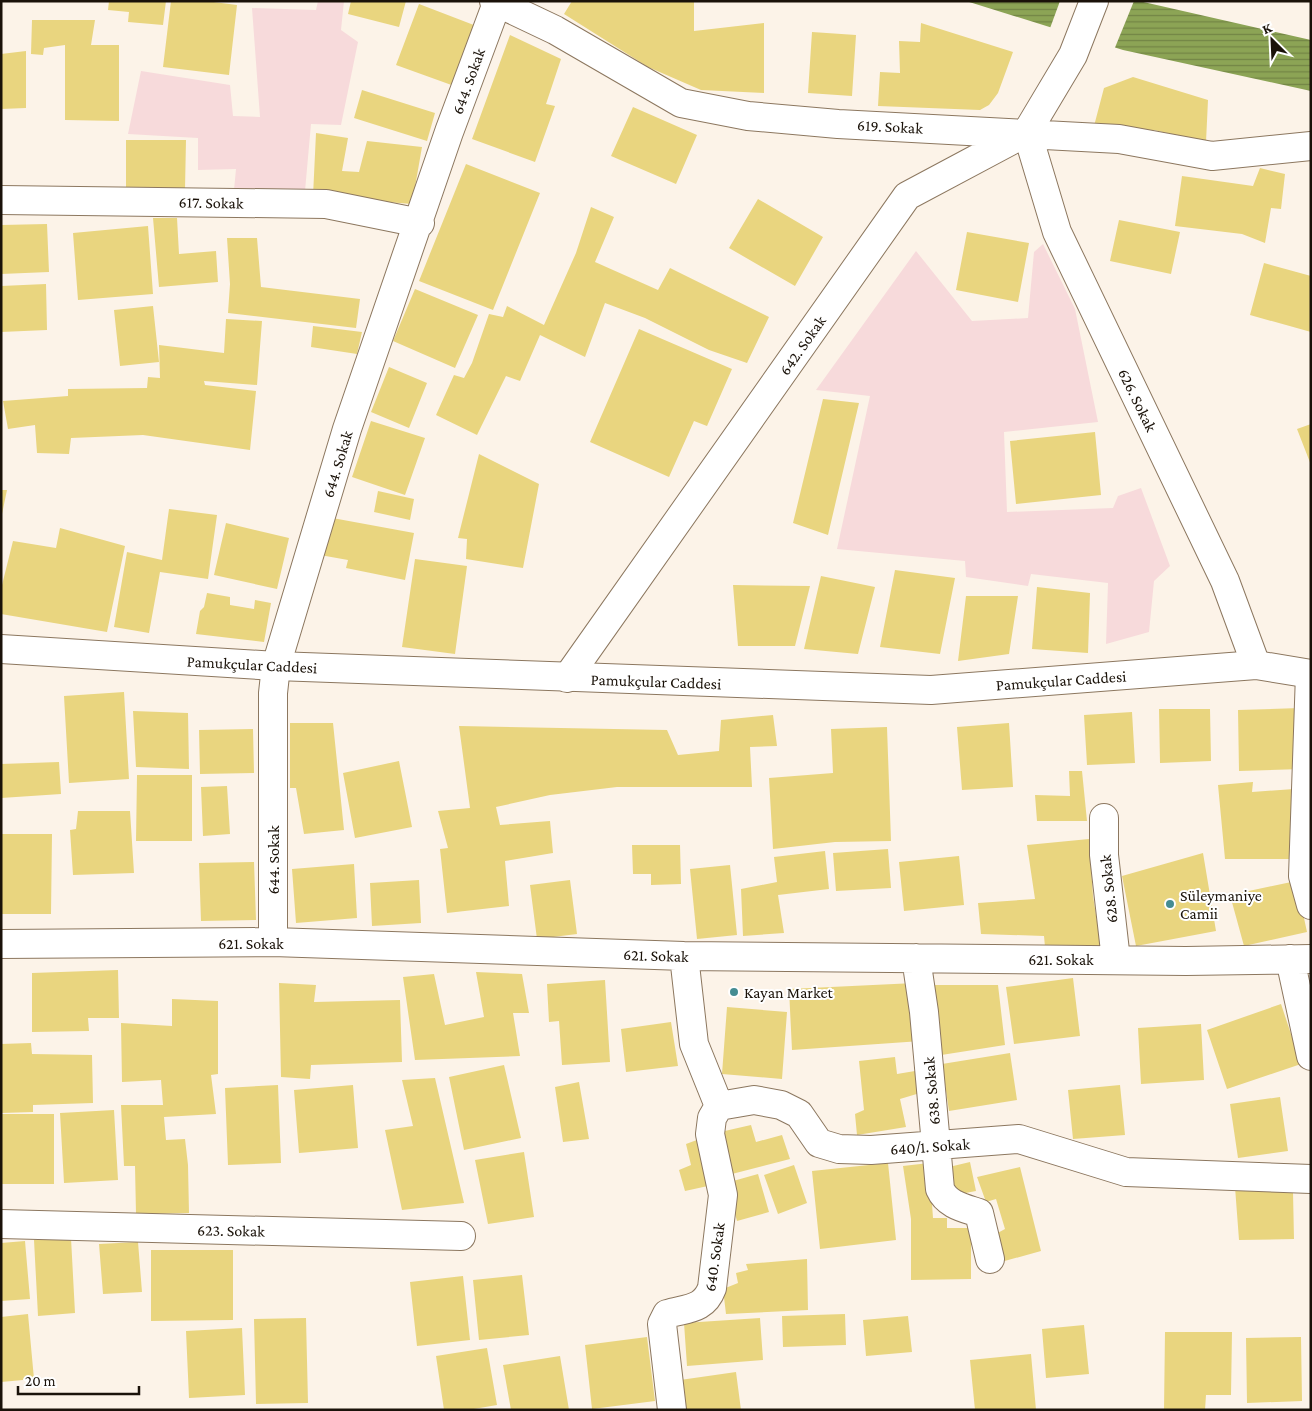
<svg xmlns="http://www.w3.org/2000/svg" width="1312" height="1411" viewBox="0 0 1312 1411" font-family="'Crimson Pro',serif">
  <defs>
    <pattern id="water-rules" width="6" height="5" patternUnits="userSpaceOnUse" patternTransform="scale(1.25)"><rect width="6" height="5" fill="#8ca455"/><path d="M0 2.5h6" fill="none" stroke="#728445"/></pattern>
  </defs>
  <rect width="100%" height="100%" fill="#fcf3e8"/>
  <!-- green -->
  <path fill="#f7dadb" d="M318,1H344L341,30L358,42L341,125L311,124L305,191L234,190L236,169L198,170V138L128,134L141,71L230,85L233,116L260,117L252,8L316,10Z
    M1043,244L1075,309L1098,422L1004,432L1007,512L1113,508L1118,496L1141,488L1170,566L1154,581L1149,632L1106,644L1108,583L1031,574L1028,586L966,577L965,561L837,549L870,396L816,390L916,251L972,321L1028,318L1034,252Z"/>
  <!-- water -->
  <path fill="url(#water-rules)" d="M966,1H1139L1311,40V91L1123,50Z"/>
  <!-- pier -->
  <path fill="#fcf3e8" d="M1060,1H1134L1114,50L1049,31Z"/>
  <!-- building -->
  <path fill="#e9d57f" d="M109,1H166L163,25L128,22L129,12L108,10Z
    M171,1H206L237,5L229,75L163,67Z
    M351,1H406L399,27L348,14Z
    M572,1H694V31L764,23V93L701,90L648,67L564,14Z
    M419,4L479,27L457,87L396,65Z
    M32,20H95L91,45H119V121L65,120V45L44,48L43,55L31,54Z
    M921,23L1013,52L998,93L989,105L980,110L878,106L880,72L900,73L899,41L920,42Z
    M812,32L856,35L852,96L808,93Z
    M510,35L561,59L546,104L555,106L535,162L472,139Z
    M26,51V108L1,109V54Z
    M1133,77L1208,100L1206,142L1154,130L1150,138L1094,126L1104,88Z
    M362,90L435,113L427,141L354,118Z
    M633,107L697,135L676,184L611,156Z
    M316,133L348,138L342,171L359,172L367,141L422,147L412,204L313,196Z
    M126,140H186L185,189L126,188Z
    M466,164L540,193L493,310L419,281Z
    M1260,168L1285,174L1281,209L1271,208L1265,243L1242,234L1175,226L1182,176L1253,186Z
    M758,199L823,237L795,286L729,248Z
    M591,207L614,217L595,262L658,290L670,268L769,317L747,363L709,350L645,318L605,303L585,357L540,335L520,381L506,376L477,435L436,415L454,375L464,378L472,363L489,314L503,317L507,306L544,325L576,253Z
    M153,218H177L179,254L216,251L218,282L159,287Z
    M1119,220L1180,232L1171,274L1110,261Z
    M47,224L49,272L1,274V225Z
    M148,226L153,294L78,300L73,233Z
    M967,232L1029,243L1018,302L956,290Z
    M227,238H257L261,287L360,299L356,328L228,313L230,284Z
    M1264,263L1311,276V332L1250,315Z
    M46,284L47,330L1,332V286Z
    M415,289L478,315L455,368L393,341Z
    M153,306L159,362L120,366L114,310Z
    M226,319L262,321L257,385L204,381L205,385L256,391L250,450L143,435L71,438L69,454L37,453L35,425L8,429L3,401L68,396V389L147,388L148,377L160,378L159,345L224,353Z
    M313,326L362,332L357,354L311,347Z
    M639,329L732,369L707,426L694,421L669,477L590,442Z
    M389,367L427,383L409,428L371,412Z
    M823,399L859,403L828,535L793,523Z
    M371,421L425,438L405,495L352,477Z
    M1311,424V465L1297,429Z
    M1095,432L1101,495L1016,504L1010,441Z
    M479,454L539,484L523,568L466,559L467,539L458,538Z
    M1,490H7L2,514H1Z
    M378,491L414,499L410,520L374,512Z
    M169,509L217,515L208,579L160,572L149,633L114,627L127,552L162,560Z
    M327,517L414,533L405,580L346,568L348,560L320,555Z
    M226,523L289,538L277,589L214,575Z
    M60,528L125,546L107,632L1,614V589L13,541L56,548Z
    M415,559L467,566L455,654L402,647Z
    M895,570L955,578L940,654L880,647Z
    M821,576L875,587L858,654L804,649Z
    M733,585L810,586L795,646H738Z
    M1037,587L1090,593L1088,653L1032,649Z
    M207,593L230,597V605L254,609L255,600L271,603L264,642L196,634L200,611L204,607Z
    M966,596H1018L1009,654L958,661Z
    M124,692L129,779L69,783L64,696Z
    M1300,708L1302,769L1239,771L1238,710Z
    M1159,709H1210L1211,761L1160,763Z
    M133,711L188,713L189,769L136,767Z
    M1132,712L1135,763L1087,765L1084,715Z
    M773,715L777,746L750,747L752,787H617L550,795L496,807L500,825L550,821L553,853L505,861L509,906L447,913L440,849L448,848L438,811L470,808L459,726L667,730L678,755L719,751L721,720Z
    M290,723H333L344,830L304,834L296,788H290Z
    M1009,723L1013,787L962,790L957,727Z
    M887,727L891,841L835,842L773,849L769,778L833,773L831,729Z
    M253,729L254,773L200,774L199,730Z
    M399,761L412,827L355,838L343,773Z
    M59,762L61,794L1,798V764Z
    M1069,771H1082L1087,821H1037L1035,795L1070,796Z
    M137,775H192V841H136Z
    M1253,782L1252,792L1294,789L1295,859H1225L1218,785Z
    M227,786L230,834L203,836L201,787Z
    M78,811H130L134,873L73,875L70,830L76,829Z
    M1,834H52L51,914H1Z
    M1089,839L1093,896L1101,947H1045L1044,936L981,934L978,903L1035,899L1027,845Z
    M632,845H680L681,884L651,885V874H633Z
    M888,849L891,888L836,891L833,853Z
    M825,851L829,889L778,895L784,933L743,936L741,889L777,882L774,857Z
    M1203,853L1216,931L1136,946L1122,876Z
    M959,856L964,905L904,911L899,862Z
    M254,862L256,920L201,921L199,863Z
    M354,864L357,918L296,923L292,869Z
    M730,865L737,935L697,939L690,869Z
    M419,880L421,923L372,926L370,883Z
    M570,880L577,934L537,939L530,885Z
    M1296,881L1307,932L1244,946L1230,895Z
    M118,970L119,1018H88L89,1031L32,1032V973Z
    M476,972L522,974L529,1013H513L520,1056L415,1060L403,977L434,974L445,1025L484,1017Z
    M1073,978L1080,1036L1014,1044L1006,987Z
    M605,980L610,1062L562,1065L559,1021L549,1022L547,984Z
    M279,983L316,985L314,1002L400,1000L402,1062L311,1065L310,1079L281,1077Z
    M915,983L921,1041L792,1050L789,989Z
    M926,985H998L1005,1045L935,1056Z
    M172,999L218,1001V1074L211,1075L216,1114L164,1117L166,1140L185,1139L188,1165L189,1213L136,1214L135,1166H124L121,1105H163L161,1080L122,1082L121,1023L172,1026Z
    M1281,1004L1301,1064L1227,1089L1207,1030Z
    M727,1007L787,1012L782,1079L722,1074Z
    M671,1022L678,1066L626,1072L621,1029Z
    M1201,1024L1204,1080L1141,1084L1138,1028Z
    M31,1043L32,1054L92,1055L93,1103L33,1105V1112L1,1113V1044Z
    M1010,1053L1017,1100L949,1111L942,1064Z
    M895,1057L897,1074L915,1071L920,1093L900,1099L906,1127L857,1135L855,1114L864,1110L859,1061Z
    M504,1065L521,1138L464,1150L449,1077Z
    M435,1078L464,1203L402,1210L385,1130L413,1126L402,1080Z
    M579,1082L589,1139L563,1142L555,1087Z
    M278,1085L281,1163L228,1165L225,1088Z
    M353,1085L358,1148L299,1153L294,1090Z
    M1120,1085L1125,1135L1073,1139L1068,1090Z
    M1280,1097L1288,1151L1238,1158L1230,1104Z
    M114,1110L118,1180L64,1183L60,1113Z
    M1,1114H54V1184H1Z
    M751,1125L756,1142L782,1135L790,1159L728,1175L716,1133Z
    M705,1137L717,1184L685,1191L679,1170L691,1165L686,1144Z
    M524,1152L534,1217L488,1224L475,1160Z
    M970,1162L976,1191L955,1195L949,1167Z
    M888,1163L896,1240L820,1249L812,1171Z
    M929,1163L933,1218H947V1228H971V1279L911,1280V1219L903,1166Z
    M794,1165L807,1203L778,1214L764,1175Z
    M1020,1167L1041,1251L1001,1262L992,1236L1005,1229L996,1199L986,1202L977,1177Z
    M758,1174L769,1212L737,1221L726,1183Z
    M1235,1187L1293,1192L1294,1239L1239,1240Z
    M71,1238L75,1313L38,1316L34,1240Z
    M25,1241L30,1299L1,1301V1243Z
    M138,1242L142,1292L103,1294L99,1244Z
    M151,1250H233V1320L151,1321Z
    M807,1259L808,1310L726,1314L723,1289L738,1283L736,1273L748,1270L746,1264Z
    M522,1275L529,1335L479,1340L473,1280Z
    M463,1276L470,1340L417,1346L410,1282Z
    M28,1314L34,1379L1,1382V1317Z
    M845,1314L846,1345L783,1347L782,1316Z
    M908,1316L912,1352L866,1356L863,1320Z
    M306,1318L308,1403L256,1404L254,1319Z
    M760,1318L763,1360L687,1366L684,1323Z
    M1084,1325L1089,1374L1046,1378L1042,1329Z
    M242,1328L245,1395L189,1398L186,1331Z
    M1165,1332H1232L1231,1395H1206L1205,1410H1164Z
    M647,1337L655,1401L592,1409L585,1345Z
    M1301,1337L1302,1401L1247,1403L1246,1338Z
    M487,1348L497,1405L468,1410H444L436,1356Z
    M1031,1354L1036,1410H975L970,1360Z
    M560,1356L569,1410H511L503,1365Z
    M736,1372L741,1410H684L680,1380Z"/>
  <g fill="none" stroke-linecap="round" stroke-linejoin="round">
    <!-- minor casing -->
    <g stroke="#8c775f" stroke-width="30">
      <path id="minor" d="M494,1L555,30L681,103L748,116L838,124L1119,139L1212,156L1311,146
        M1027,132L1057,232L1225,581L1256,665
        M1,200L326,204L420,223
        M1310,674L1303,876L1311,905
        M567,678L907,196L1027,132L1073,55L1094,1
        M1104,818V855L1116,960
        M273,942V693L276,666L347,429L449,132L497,3
        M1,944L273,942L684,956L1186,961L1311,959
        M684,956L694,1044L719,1106L754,1100L781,1105L799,1114L819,1143L839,1149L871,1150L1019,1139L1126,1172L1311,1179
        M916,958L924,1012L940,1189C947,1205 964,1208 979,1213L990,1259
        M1290,959L1311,1056
        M1,1224L461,1236
        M672,1410L662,1324L667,1314C687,1308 704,1310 712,1288L723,1195L710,1134L712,1118L719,1106"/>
    </g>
    <!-- tertiary casing -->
    <g stroke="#8c775f" stroke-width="30">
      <path id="tertiary" d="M1,649L276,666L931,690L1256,665L1311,674"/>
    </g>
    <!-- minor -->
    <use href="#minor" stroke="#fff" stroke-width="28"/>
    <!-- tertiary -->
    <use href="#tertiary" stroke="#fff" stroke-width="28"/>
  </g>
  <!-- markers -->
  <g fill="#448c92" stroke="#fff" stroke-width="2">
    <circle cx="1170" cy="904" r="5"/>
    <circle cx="734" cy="992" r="5"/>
  </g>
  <g text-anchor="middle" stroke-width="4" stroke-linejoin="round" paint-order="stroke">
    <!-- street labels -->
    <g font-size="16" fill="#1a1209" stroke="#fff">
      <text transform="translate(468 81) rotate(-70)" y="6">644. Sokak</text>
      <text transform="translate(890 126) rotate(3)" y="6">619. Sokak</text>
      <text transform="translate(211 202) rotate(1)" y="6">617. Sokak</text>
      <text transform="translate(802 345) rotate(-55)" y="6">642. Sokak</text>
      <text transform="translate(1138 400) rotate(64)" y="6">626. Sokak</text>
      <text transform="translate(337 464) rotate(-73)" y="6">644. Sokak</text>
      <text transform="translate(252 664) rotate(3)" y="6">Pamukçular Caddesi</text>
      <text transform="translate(1061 680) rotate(-4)" y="6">Pamukçular Caddesi</text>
      <text transform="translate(656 681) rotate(2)" y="6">Pamukçular Caddesi</text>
      <text transform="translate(273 860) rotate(-90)" y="6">644. Sokak</text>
      <text transform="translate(1108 889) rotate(-96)" y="6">628. Sokak</text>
      <text x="251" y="949">621. Sokak</text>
      <text transform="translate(656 955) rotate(2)" y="6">621. Sokak</text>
      <text x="1061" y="965">621. Sokak</text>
      <text transform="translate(931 1091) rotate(-95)" y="6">638. Sokak</text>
      <text transform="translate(930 1146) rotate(-4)" y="6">640/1. Sokak</text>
      <text transform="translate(231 1230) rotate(1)" y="6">623. Sokak</text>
      <text transform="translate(714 1257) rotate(-82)" y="6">640. Sokak</text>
    </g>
    <!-- poi labels -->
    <g font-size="16" fill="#1a1209" stroke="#fff" text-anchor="start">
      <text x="1180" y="901">Süleymaniye<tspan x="1180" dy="18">Camii</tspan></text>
      <text x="744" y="998">Kayan Market</text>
    </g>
  </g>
  <!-- border -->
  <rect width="1312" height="1411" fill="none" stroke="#1a1209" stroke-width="5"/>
  <!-- north arrow -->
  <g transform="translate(1272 40) rotate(336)" stroke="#ffffff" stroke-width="4" paint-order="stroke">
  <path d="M0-4L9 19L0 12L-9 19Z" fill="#1a1209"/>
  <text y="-8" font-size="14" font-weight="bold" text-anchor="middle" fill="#1a1209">K</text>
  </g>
  <!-- scale -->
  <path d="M18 1386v8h121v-8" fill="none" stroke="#1a1209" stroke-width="2.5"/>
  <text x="25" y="1386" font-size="15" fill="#1a1209" stroke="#ffffff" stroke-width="4" paint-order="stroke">20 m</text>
</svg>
